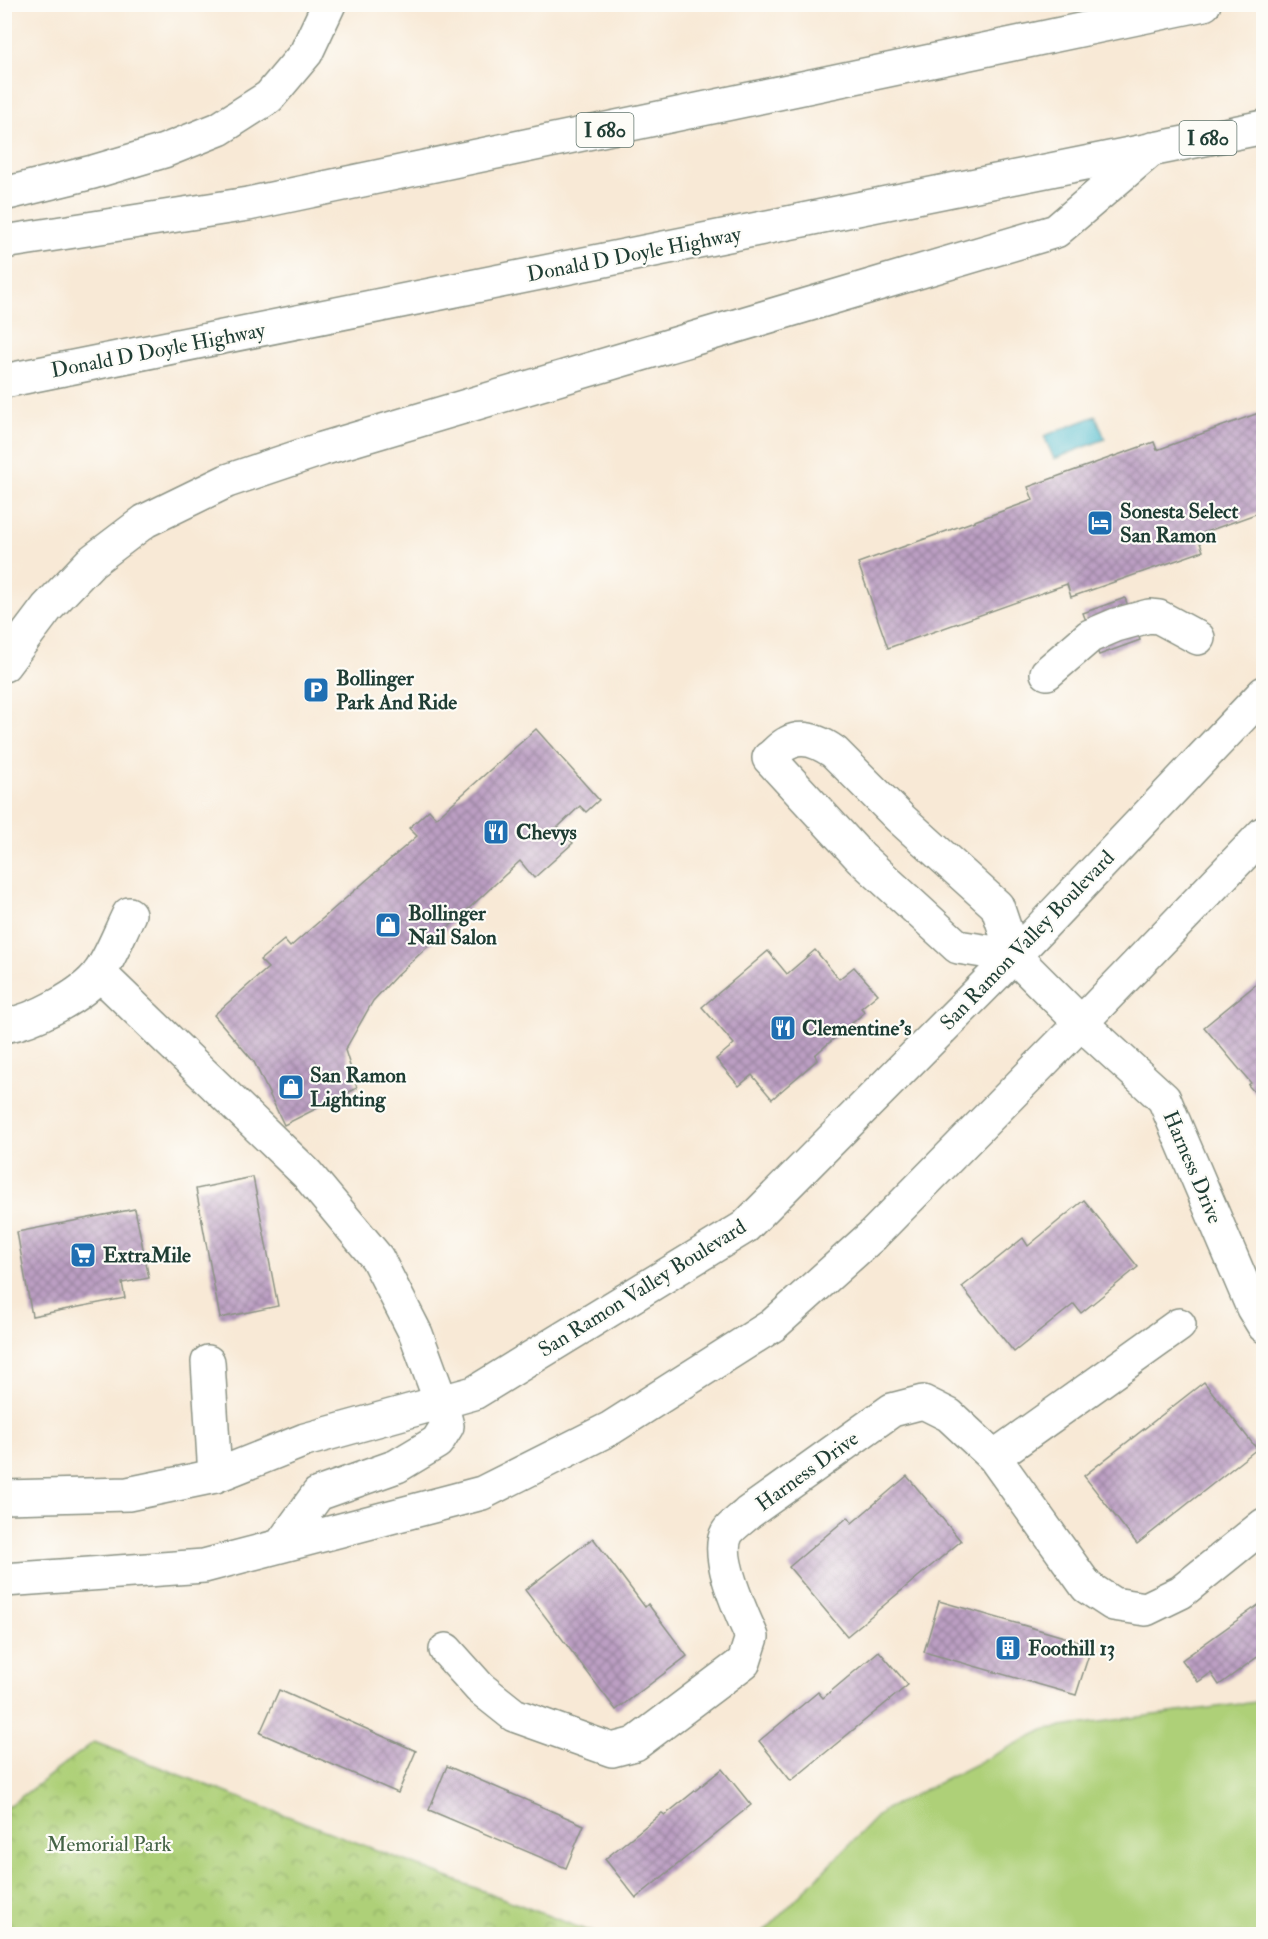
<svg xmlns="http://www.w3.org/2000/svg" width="1268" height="1939" viewBox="0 0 1268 1939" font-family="'IM FELL Double Pica',serif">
  <defs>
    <pattern id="park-crowns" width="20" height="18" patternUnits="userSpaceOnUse" patternTransform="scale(1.5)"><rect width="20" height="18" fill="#aed078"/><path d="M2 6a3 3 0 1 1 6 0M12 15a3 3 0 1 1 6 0" fill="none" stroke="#8daa63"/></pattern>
    <pattern id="building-cross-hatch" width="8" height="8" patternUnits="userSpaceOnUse" patternTransform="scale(1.5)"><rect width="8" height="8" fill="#bc9fc3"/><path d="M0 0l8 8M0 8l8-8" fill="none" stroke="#98839f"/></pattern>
  </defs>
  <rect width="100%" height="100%" fill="#fdfcf7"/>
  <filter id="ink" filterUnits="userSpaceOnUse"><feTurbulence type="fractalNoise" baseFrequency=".0167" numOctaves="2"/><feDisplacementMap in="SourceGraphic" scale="12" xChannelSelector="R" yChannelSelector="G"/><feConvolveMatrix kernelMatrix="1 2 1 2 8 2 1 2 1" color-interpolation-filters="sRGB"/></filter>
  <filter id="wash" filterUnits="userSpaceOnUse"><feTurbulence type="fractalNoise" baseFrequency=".008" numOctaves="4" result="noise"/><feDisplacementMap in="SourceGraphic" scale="24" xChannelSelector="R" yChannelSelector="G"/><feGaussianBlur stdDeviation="1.35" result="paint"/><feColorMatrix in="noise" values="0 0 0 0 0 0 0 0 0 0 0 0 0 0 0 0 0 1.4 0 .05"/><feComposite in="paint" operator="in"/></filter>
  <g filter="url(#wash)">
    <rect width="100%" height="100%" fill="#f8e9d6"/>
    <!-- green -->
    <path fill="#aed078" stroke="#668656" stroke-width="1.5" d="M1263,1701V1934H762L882,1811L1046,1729Z"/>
    <!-- park -->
    <path fill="url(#park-crowns)" stroke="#668656" stroke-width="1.5" d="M94,1742L596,1934H5V1809Z"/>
    <!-- water -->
    <path fill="#51bbcd" stroke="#387c80" stroke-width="1.5" d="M1096,416L1105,439L1054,459L1044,436Z"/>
    <g id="blocks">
      <!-- building -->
      <path fill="url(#building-cross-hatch)" d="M1264,411V511L1197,535L1203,551L1071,597L1067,584L888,648L858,563L1033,500L1028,487L1154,442L1157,450Z
        M1125,598L1140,640L1099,655L1083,613Z
        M536,729L599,800L586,812L580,806L557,828L573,843L534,878L520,861L396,976L373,1001L345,1050L357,1088L284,1125L254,1062L214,1015L268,968L260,960L284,940L290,947L417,836L409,828L429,810L436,818Z
        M815,950L839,979L854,967L878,994L861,1008L865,1012L815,1055L817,1060L772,1099L752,1075L739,1086L716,1059L734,1044L702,1007L768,951L787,974Z
        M1264,978V1103L1248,1085L1251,1083L1204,1027Z
        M253,1177L278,1306L220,1318L196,1189Z
        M1084,1200L1138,1267L1081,1313L1074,1304L1014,1352L962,1287L1023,1238L1028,1246Z
        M135,1209L149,1278L122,1283L125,1298L32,1316L17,1232Z
        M1204,1382L1257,1449L1137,1544L1084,1476Z
        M907,1476L961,1541L847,1636L789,1567L848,1517L852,1523Z
        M593,1538L645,1607L648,1604L687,1656L616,1710L525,1590Z
        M939,1601L1092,1645L1076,1695L924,1652Z
        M1264,1601V1652L1219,1685L1211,1673L1198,1682L1182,1660Z
        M879,1651L908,1685L791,1781L759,1741L818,1692L823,1698Z
        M279,1690L416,1751L398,1793L260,1733Z
        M447,1766L584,1825L566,1868L429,1810Z
        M722,1769L751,1805L636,1898L605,1859L662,1813L665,1815Z"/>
    </g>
  </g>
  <g filter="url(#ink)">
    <use href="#blocks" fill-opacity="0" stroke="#8c9385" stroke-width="1.5"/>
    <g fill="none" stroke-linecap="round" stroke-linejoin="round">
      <!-- minor casing -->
      <g stroke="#8c9385" stroke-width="36">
        <path id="minor" d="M1047,673L1090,636L1116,625L1149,616L1159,617L1198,638
          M1014,956L958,947L861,858L769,758C775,754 781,746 788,743C804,734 821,743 834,752L900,818L997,906L1014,956L1081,1023L1164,1099L1253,1308L1264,1326
          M99,973L307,1174L377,1258L416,1334L441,1402
          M4,1026C33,1021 83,996 100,972C111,956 120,932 129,914
          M208,1362L215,1476
          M994,1457L1179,1325
          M446,1650L480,1688L514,1715L612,1750L635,1744L744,1662L752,1637C742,1614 714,1556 727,1533C731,1526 742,1519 748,1513L892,1410L923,1402L949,1415L994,1457L1087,1587L1113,1604L1146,1609L1181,1592L1264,1525"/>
      </g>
      <!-- major casing -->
      <g stroke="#8c9385" stroke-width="36">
        <path id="major" d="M4,1497L128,1494L215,1476L305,1440L474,1393L745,1227L1014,956L1264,693
          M281,1545L318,1494L397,1466L437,1442L447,1426L441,1402
          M4,1580L204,1566L482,1493L611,1428L773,1325L873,1235L1081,1023L1264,833"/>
      </g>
      <!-- highway casing -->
      <g stroke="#8c9385" stroke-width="36">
        <path id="highway" d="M4,194L93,172L164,151L219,129L269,97L306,53L329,4
          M4,242L248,204L1204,4
          M4,381L1264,127
          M4,665L47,608L91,562L145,521L227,481L322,449L1056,231L1152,149"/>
      </g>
      <!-- minor -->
      <use href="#minor" stroke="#fff" stroke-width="33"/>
      <!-- major -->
      <use href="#major" stroke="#fff" stroke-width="33"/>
      <!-- highway -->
      <use href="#highway" stroke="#fff" stroke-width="33"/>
    </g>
  </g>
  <!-- icons -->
  <defs>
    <g id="hotel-square" transform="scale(1.35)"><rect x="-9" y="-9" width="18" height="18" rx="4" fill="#1f6fb2" stroke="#fdfcf7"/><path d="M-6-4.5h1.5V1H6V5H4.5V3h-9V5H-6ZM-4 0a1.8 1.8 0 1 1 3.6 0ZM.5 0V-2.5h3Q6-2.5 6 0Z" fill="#fff"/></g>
    <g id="parking-square" transform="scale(1.35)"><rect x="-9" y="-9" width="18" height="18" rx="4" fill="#1f6fb2" stroke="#fdfcf7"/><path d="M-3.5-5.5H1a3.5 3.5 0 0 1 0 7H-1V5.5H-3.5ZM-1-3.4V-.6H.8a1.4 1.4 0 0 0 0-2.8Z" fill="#fff"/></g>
    <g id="restaurant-square" transform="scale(1.35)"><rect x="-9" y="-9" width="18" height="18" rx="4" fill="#1f6fb2" stroke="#fdfcf7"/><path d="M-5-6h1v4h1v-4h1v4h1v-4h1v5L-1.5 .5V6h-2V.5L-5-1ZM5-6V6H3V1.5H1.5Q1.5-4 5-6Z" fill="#fff"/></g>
    <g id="shop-square" transform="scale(1.35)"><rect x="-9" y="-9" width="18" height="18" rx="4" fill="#1f6fb2" stroke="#fdfcf7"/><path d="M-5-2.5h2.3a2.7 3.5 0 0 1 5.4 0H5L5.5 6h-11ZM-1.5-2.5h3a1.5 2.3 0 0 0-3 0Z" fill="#fff"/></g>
    <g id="supermarket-square" transform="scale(1.35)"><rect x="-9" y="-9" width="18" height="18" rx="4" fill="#1f6fb2" stroke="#fdfcf7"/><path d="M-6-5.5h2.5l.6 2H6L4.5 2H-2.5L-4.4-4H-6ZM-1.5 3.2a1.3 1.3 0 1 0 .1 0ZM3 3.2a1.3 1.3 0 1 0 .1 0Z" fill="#fff"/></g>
    <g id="building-square" transform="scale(1.35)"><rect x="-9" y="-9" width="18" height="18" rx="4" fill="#1f6fb2" stroke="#fdfcf7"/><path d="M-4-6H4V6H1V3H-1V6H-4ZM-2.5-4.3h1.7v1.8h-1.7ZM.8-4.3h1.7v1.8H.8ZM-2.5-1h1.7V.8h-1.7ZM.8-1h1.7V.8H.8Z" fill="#fff"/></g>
  </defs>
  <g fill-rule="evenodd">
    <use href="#hotel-square" x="1100" y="523"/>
    <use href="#parking-square" x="316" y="690"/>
    <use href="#restaurant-square" x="496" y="832"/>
    <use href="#shop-square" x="388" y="925"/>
    <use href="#restaurant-square" x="783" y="1028"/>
    <use href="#shop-square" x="291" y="1087"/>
    <use href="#supermarket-square" x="83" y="1255"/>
    <use href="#building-square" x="1008" y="1648"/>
  </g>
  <g text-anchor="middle" stroke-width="4.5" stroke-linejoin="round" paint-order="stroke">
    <!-- shield labels -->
    <g fill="#fdfcf7" stroke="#62766e" stroke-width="1.5">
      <rect x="576.5" y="113" width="57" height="34" rx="4.5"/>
      <rect x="1179.5" y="121" width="57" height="34" rx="4.5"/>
    </g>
    <g font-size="20" font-weight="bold" fill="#1f3d34">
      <text x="605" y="137">I 680</text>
      <text x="1208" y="145">I 680</text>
    </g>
    <!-- street labels -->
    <g font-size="21" fill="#1f3d34" stroke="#fdfcf7">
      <text transform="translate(634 254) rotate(-11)" y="7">Donald D Doyle Highway</text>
      <text transform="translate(158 350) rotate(-11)" y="7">Donald D Doyle Highway</text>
      <text transform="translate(1027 940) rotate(-46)" y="7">San Ramon Valley Boulevard</text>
      <text transform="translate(1193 1167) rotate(67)" y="7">Harness Drive</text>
      <text transform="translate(642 1288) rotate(-32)" y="7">San Ramon Valley Boulevard</text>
      <text transform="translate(807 1471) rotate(-36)" y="7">Harness Drive</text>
    </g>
    <!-- poi labels -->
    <g font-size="21" font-weight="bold" fill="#1f3d34" stroke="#fdfcf7" text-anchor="start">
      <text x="1120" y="518">Sonesta Select<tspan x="1120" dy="24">San Ramon</tspan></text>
      <text x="336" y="685">Bollinger<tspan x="336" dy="24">Park And Ride</tspan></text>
      <text x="516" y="839">Chevys</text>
      <text x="408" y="920">Bollinger<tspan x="408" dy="24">Nail Salon</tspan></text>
      <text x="802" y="1035">Clementine's</text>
      <text x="310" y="1082">San Ramon<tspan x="310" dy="24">Lighting</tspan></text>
      <text x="103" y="1262">ExtraMile</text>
      <text x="1028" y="1655">Foothill 13</text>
    </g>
    <!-- park labels -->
    <g font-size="21" fill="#436245" stroke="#fdfcf7">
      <text x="109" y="1851">Memorial Park</text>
    </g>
  </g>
  <!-- margin -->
  <rect width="1268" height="1939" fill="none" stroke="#fdfcf7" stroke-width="24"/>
</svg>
